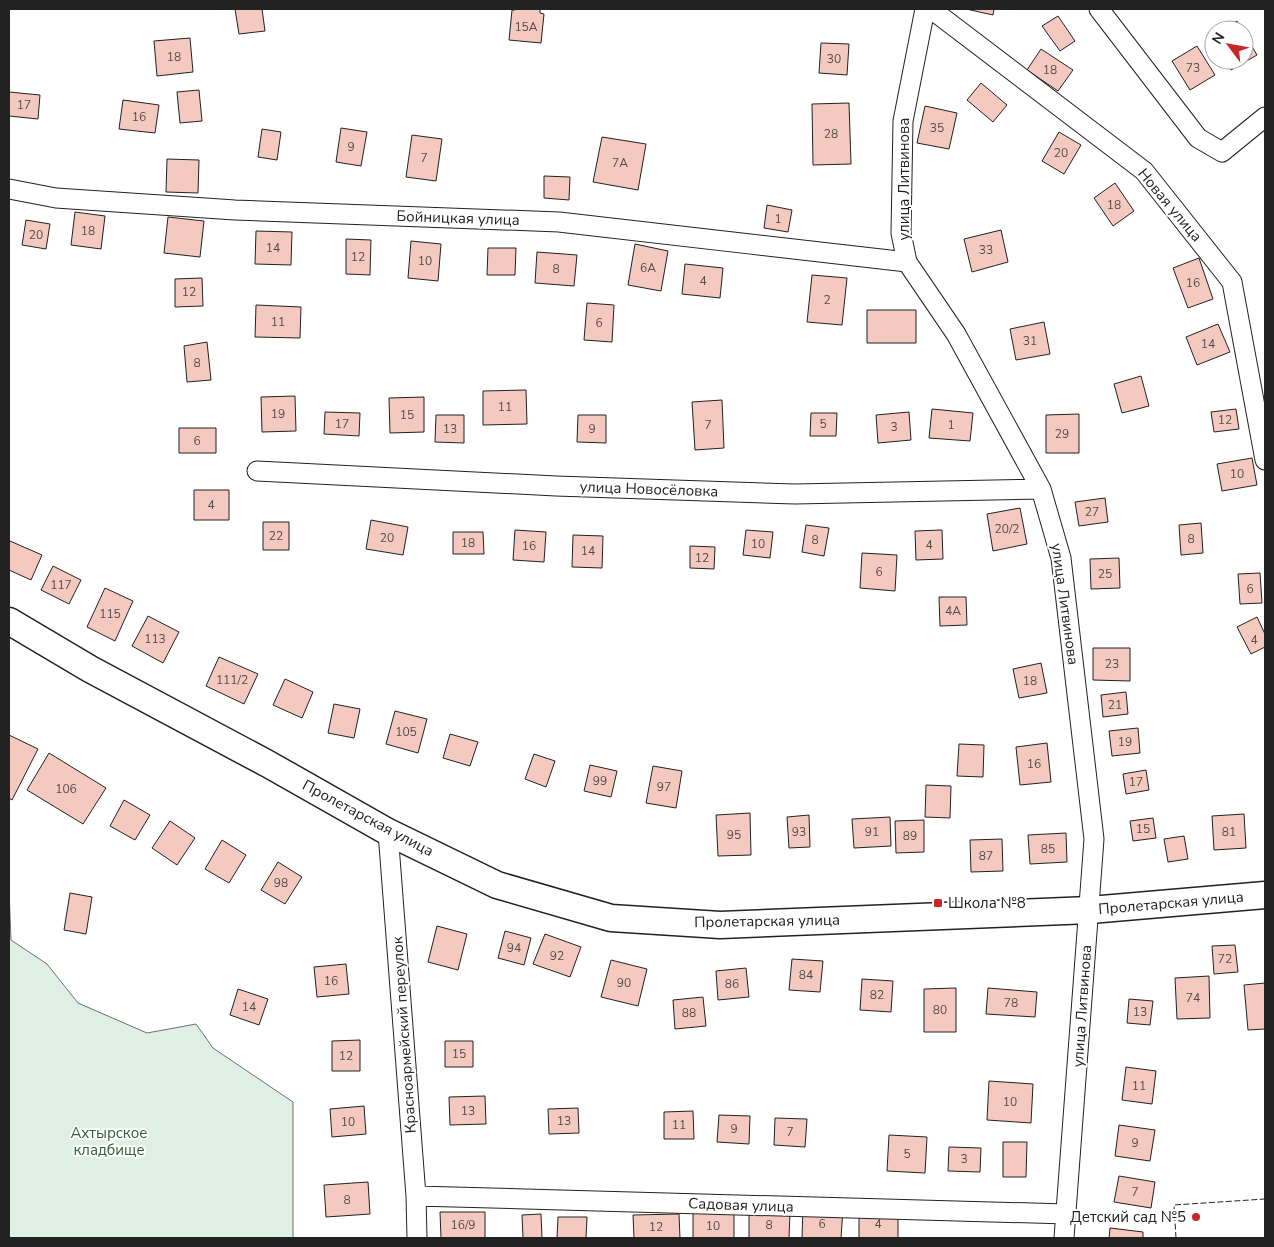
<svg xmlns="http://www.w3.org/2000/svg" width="1274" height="1247" viewBox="0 0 1274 1247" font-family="'Nunito Sans',sans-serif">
  <rect width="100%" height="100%" fill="#fff"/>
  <!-- green -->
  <path fill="#e0efe3" stroke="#6f6f6f" d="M9,889L11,940L47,964L78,1003L147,1033L196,1024L213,1048L293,1102V1238H9Z"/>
  <!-- building -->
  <path fill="#f3c9c0" stroke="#222" d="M235,9H262L265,31L239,34Z
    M515,9H540V13L544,14L541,43L509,40L512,10H515Z
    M966,9H994L993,15Z
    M1058,16L1075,41L1060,51L1042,26Z
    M1237,21L1242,30H1220Z
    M1244,33L1257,55L1231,70L1226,60H1244Z
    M190,38L193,72L157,76L154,41Z
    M821,43L849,44L847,75L819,73Z
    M1197,46L1215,75L1190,90L1172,61Z
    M1041,49L1073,70L1058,91L1027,70Z
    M981,83L1007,105L993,122L967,100Z
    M199,90L202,121L180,123L177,92Z
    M9,92L40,95L38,119L9,116Z
    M123,100L159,105L155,133L119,129Z
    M849,103L851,164L813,165L812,104Z
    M925,106L957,113L949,149L917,143Z
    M341,128L367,132L361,166L336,162Z
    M262,129L281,132L277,160L258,157Z
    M1059,132L1081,145L1064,174L1042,161Z
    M412,135L442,139L436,181L406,177Z
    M602,137L646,144L638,190L593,182Z
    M167,159L199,160L198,193L166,192Z
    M544,176L570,177L569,200L544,198Z
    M1115,183L1134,211L1113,226L1094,198Z
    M767,205L792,210L788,232L764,228Z
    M75,212L105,216L101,249L71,245Z
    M168,217L204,221L200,257L164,253Z
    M26,220L50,224L46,249L22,245Z
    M1001,230L1008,262L972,272L964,239Z
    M256,231L292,232L291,265L255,264Z
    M346,239L371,240L370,275L346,274Z
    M411,241L441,244L438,281L408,278Z
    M635,244L668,251L661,291L628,285Z
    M488,248H516L515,275H487Z
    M537,252L577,255L574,286L535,283Z
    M1199,258L1213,299L1188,308L1173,268Z
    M685,264L723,268L720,298L682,294Z
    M812,275L847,278L842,325L807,322Z
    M202,278L203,306L175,307V279Z
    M587,303L614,305L612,342L584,340Z
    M256,305L301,307L300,338L255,337Z
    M867,310H916V343H867Z
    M1044,322L1050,354L1016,360L1010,329Z
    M1218,324L1230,352L1197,365L1186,337Z
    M207,342L211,380L187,382L184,346Z
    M1141,376L1149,406L1122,413L1114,384Z
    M526,390L527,424L483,425V391Z
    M295,396L296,431L262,432L261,397Z
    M424,397V432L390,433L389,398Z
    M722,400L724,448L695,450L692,402Z
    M932,409L973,413L970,441L929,438Z
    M1236,409L1239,429L1214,432L1211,412Z
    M325,412L360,413L359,436L324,434Z
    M909,412L911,440L878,443L876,415Z
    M811,413H837L836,436H810Z
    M1079,414V453H1046V415Z
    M436,415H464V443L435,442Z
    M578,415H606V443L577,442Z
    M179,428H216V453H179Z
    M1252,458L1257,485L1222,491L1217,464Z
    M194,490H229V520H194Z
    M1105,498L1108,522L1079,526L1075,502Z
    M1020,508L1027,544L993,551L987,514Z
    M371,520L408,527L403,555L366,549Z
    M263,522H289V550H263Z
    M1201,523L1203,553L1181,555L1179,525Z
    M806,525L829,528L824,556L802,552Z
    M515,530L546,532L544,562L513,560Z
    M746,530L773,532L770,558L743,555Z
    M942,530L943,559L916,560L915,531Z
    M453,532H483L484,554H453Z
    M573,535L603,536L602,568L572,567Z
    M10,541L42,555L31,580L9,570V544Z
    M690,546L715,547L714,569L690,568Z
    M862,553L897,555L895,591L860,588Z
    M1119,558L1120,588L1091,589L1090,559Z
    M53,566L81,580L69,604L41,590Z
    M1260,573L1262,603L1240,604L1238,574Z
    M105,588L133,601L115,641L87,627Z
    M939,597H966L967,625L940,626Z
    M148,616L179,632L163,663L132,646Z
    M1257,617L1265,634V647L1251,654L1237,627Z
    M1093,648H1130V681L1093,680Z
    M219,657L258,674L244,704L206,686Z
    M1041,663L1047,693L1019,698L1013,669Z
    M285,679L313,692L302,718L273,705Z
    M1126,692L1128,714L1103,717L1101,695Z
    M334,704L360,709L354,738L328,733Z
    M395,711L427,719L418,753L386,744Z
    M1138,728L1140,753L1112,756L1109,731Z
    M450,734L478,742L470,766L443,758Z
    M9,735L38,749L12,800L9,798Z
    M1047,743L1051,782L1020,785L1016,747Z
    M959,744L984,745L983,777L957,776Z
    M49,753L106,788L83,824L27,790Z
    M534,754L555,761L546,787L525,779Z
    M590,765L617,771L611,797L584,791Z
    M653,766L682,771L676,808L646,803Z
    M1146,770L1149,790L1126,794L1123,774Z
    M926,785L951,786L950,818L925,817Z
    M124,800L150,815L135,840L110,826Z
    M750,813L751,855L718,856L716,815Z
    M1244,814L1246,848L1214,850L1212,816Z
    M809,815L810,847L789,848L787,817Z
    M890,817L891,846L854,848L852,819Z
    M1153,818L1156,838L1133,841L1130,821Z
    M924,820V852L896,853L895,821Z
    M170,821L195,838L177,865L152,848Z
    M1066,833L1067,862L1030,864L1028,835Z
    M1184,836L1188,859L1168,862L1164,839Z
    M1002,839L1003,871L971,872L970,840Z
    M222,840L246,855L229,883L205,869Z
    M278,862L302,877L285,904L261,890Z
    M70,893L92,897L86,934L64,930Z
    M437,926L467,934L458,970L428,962Z
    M505,931L531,938L524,965L498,958Z
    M545,934L581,947L570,977L533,964Z
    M1235,945L1238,972L1214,974L1212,946Z
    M792,959L823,961L820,992L789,990Z
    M611,960L647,969L638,1006L601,997Z
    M346,964L349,994L317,997L314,967Z
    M746,968L749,997L718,1000L716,971Z
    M1209,976L1210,1018L1177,1019L1175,978Z
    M862,979L893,981L891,1012L860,1010Z
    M1265,983V1029L1248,1030L1244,985Z
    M956,988V1032H924V989Z
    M988,988L1037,992L1035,1017L986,1014Z
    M238,989L268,999L259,1025L230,1015Z
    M703,997L706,1026L675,1029L673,1000Z
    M1129,999L1153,1001L1150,1025L1127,1023Z
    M360,1040V1071H332V1041Z
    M445,1041H473V1067H445Z
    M1126,1067L1156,1071L1152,1104L1122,1100Z
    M989,1081L1033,1084L1031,1123L987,1120Z
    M485,1096L486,1124L450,1125L449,1097Z
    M364,1106L366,1134L332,1137L330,1109Z
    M578,1108L579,1133L549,1134L548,1109Z
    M693,1111L694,1139H664V1112Z
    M719,1115L750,1116L749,1144L717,1142Z
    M775,1118L807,1119L805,1147L774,1145Z
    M1119,1125L1155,1130L1150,1161L1115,1156Z
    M889,1135L927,1137L925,1173L887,1171Z
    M1003,1142H1027L1026,1177H1003Z
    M949,1147L981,1148L980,1172L948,1171Z
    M1119,1176L1155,1182L1151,1208L1114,1202Z
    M368,1182L370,1214L326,1217L324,1185Z
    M803,1207L843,1209L841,1238H802Z
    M898,1208V1238H859V1209Z
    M440,1212H485V1238H441Z
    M749,1212H790L789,1238H749Z
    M693,1213H734V1238H693Z
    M541,1214L542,1238H523L522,1215Z
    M679,1214L680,1238H634L633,1215Z
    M558,1217H587L586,1238H557Z
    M1110,1228L1143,1232V1238H1109Z"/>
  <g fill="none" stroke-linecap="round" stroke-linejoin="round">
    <!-- street casing -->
    <g stroke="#222" stroke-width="21">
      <path id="street" d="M925,9L903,121L901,233L907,262L956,334L1041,489L1061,558L1094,839L1064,1238
        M931,9L1144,171L1232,282L1265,460
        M1099,9L1198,138L1222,152L1265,117
        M9,189L56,198L235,210L559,222L907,262
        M257,471L556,486L795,494L1041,489
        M388,832L416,1196L417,1238
        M416,1196L1066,1214"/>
    </g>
    <!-- secondary casing -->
    <g stroke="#222" stroke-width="29">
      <path id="secondary" d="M9,621L90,669L268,764L388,832L497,885L611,918L720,925L1090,910L1265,895"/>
    </g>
    <!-- street -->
    <use href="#street" stroke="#fff" stroke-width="19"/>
    <!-- secondary -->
    <use href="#secondary" stroke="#fff" stroke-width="26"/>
    <!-- fence -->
    <path stroke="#222" stroke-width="1" stroke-dasharray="6 2.5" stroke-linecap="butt" d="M1176,1238L1174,1205L1265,1199"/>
  </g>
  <!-- markers -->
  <g fill="#c62828" stroke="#fff" stroke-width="2">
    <rect x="933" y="898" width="10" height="10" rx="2.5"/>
    <circle cx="1196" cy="1217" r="5"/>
  </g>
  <g text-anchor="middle" stroke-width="4" stroke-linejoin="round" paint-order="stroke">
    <!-- number labels -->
    <g font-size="12" fill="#564c4a">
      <text x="526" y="31">15А</text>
      <text x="174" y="61">18</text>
      <text x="834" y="63">30</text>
      <text x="1193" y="72">73</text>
      <text x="1050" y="74">18</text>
      <text x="24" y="109">17</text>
      <text x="139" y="121">16</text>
      <text x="937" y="132">35</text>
      <text x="831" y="138">28</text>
      <text x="351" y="151">9</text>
      <text x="1061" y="157">20</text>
      <text x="424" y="162">7</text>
      <text x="620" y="167">7А</text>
      <text x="1114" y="209">18</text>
      <text x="778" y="223">1</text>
      <text x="88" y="235">18</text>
      <text x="36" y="239">20</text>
      <text x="273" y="252">14</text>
      <text x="986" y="254">33</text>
      <text x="358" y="261">12</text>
      <text x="425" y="265">10</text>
      <text x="648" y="272">6А</text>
      <text x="556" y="273">8</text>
      <text x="703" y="285">4</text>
      <text x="1193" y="287">16</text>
      <text x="189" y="296">12</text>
      <text x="827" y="304">2</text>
      <text x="278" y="326">11</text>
      <text x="599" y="327">6</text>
      <text x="1030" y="345">31</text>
      <text x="1208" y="348">14</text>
      <text x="197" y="367">8</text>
      <text x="505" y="411">11</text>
      <text x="278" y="418">19</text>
      <text x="407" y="419">15</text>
      <text x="1225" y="424">12</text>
      <text x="342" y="428">17</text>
      <text x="823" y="428">5</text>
      <text x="708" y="429">7</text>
      <text x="951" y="429">1</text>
      <text x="894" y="431">3</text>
      <text x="450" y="433">13</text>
      <text x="592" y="433">9</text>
      <text x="1062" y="438">29</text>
      <text x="197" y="445">6</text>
      <text x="1237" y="478">10</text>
      <text x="211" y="509">4</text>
      <text x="1092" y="516">27</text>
      <text x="1007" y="533">20/2</text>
      <text x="276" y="540">22</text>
      <text x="387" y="542">20</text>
      <text x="1191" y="543">8</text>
      <text x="815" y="544">8</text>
      <text x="468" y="547">18</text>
      <text x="758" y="548">10</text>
      <text x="929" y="549">4</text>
      <text x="529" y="550">16</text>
      <text x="588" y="555">14</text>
      <text x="702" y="562">12</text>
      <text x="879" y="576">6</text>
      <text x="1105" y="578">25</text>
      <text x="61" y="589">117</text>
      <text x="1250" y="593">6</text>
      <text x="953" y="615">4А</text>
      <text x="110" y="618">115</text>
      <text x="155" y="643">113</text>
      <text x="1254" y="644">4</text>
      <text x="1112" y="668">23</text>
      <text x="232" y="684">111/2</text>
      <text x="1030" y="685">18</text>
      <text x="1115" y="709">21</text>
      <text x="406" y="736">105</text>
      <text x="1125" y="746">19</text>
      <text x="1034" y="768">16</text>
      <text x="600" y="785">99</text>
      <text x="1136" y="786">17</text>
      <text x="664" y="791">97</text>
      <text x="66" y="793">106</text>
      <text x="1143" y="833">15</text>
      <text x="799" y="836">93</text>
      <text x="872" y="836">91</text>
      <text x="1229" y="836">81</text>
      <text x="734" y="839">95</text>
      <text x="910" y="840">89</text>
      <text x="1048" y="853">85</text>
      <text x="986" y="860">87</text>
      <text x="281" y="887">98</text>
      <text x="514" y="952">94</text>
      <text x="557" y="960">92</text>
      <text x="1225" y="963">72</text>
      <text x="806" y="979">84</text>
      <text x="331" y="985">16</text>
      <text x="624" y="987">90</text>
      <text x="732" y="988">86</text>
      <text x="877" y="999">82</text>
      <text x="1193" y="1002">74</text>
      <text x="1011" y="1007">78</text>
      <text x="249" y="1011">14</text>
      <text x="940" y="1014">80</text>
      <text x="1140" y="1016">13</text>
      <text x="689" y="1017">88</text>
      <text x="459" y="1058">15</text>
      <text x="346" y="1060">12</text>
      <text x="1139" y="1090">11</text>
      <text x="1010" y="1106">10</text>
      <text x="468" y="1115">13</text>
      <text x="564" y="1125">13</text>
      <text x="348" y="1126">10</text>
      <text x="679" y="1129">11</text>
      <text x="734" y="1133">9</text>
      <text x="790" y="1136">7</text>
      <text x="1135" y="1147">9</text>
      <text x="907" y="1158">5</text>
      <text x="964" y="1163">3</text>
      <text x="1135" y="1196">7</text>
      <text x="347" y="1204">8</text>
      <text x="822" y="1228">6</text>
      <text x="878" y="1228">4</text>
      <text x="463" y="1229">16/9</text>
      <text x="769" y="1229">8</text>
      <text x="713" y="1230">10</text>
      <text x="656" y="1231">12</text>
    </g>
    <!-- street labels -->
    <g font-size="15" fill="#222" stroke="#fff">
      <text transform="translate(904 179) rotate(-90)" y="5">улица Литвинова</text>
      <text transform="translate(1170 205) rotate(50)" y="5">Новая улица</text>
      <text transform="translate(458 218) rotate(2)" y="5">Бойницкая улица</text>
      <text transform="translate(649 489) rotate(2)" y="5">улица Новосёловка</text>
      <text transform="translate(1065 604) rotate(82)" y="5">улица Литвинова</text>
      <text transform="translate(368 818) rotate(28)" y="5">Пролетарская улица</text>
      <text transform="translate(1171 903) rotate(-5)" y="5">Пролетарская улица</text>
      <text transform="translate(767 921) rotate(-1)" y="5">Пролетарская улица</text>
      <text transform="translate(1082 1006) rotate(-86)" y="5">улица Литвинова</text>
      <text transform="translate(404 1035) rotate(-94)" y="5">Красноармейский переулок</text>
      <text transform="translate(741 1205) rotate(2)" y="5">Садовая улица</text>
    </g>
    <!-- poi labels -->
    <g font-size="15" fill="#222" stroke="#fff" text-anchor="start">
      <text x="948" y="908">Школа №8</text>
      <text x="1186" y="1222" text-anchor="end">Детский сад №5</text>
    </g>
    <!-- park labels -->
    <g font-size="15" fill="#2f5e38" stroke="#fff">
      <text x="109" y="1138">Ахтырское<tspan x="109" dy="17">кладбище</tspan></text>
    </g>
  </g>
  <!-- border -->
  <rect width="1274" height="1247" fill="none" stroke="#222222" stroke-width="20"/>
  <!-- north arrow -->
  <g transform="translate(1229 45) rotate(302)"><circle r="24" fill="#ffffff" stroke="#a7a7a7"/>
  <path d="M0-4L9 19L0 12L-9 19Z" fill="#c62828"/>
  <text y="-8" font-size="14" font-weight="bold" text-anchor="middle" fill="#222222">N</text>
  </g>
</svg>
